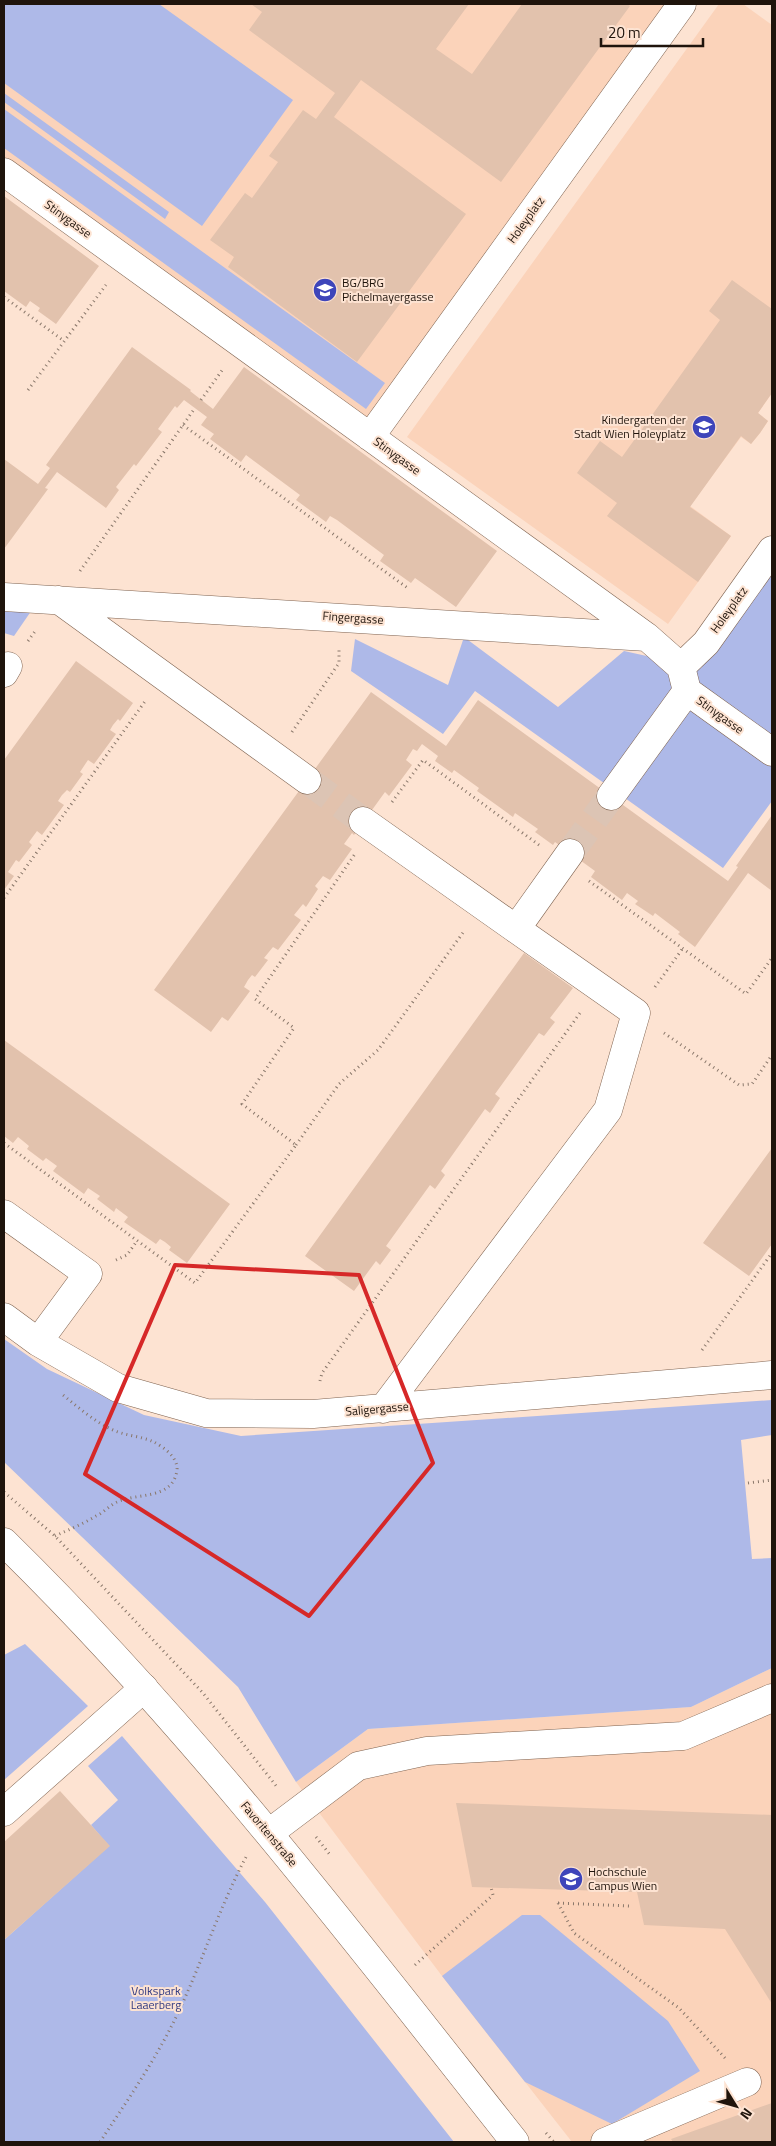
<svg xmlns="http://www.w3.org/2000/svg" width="776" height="2146" viewBox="0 0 776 2146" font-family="'Titillium Web',sans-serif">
  <rect width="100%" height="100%" fill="#fde3d2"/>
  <!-- built -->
  <path fill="#fbd3ba" d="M4,4H669L368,424L4,157Z
    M719,4H743L772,25V393L758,413L768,421L760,433L751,444L741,437L690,506L731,536L668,624L407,437Z
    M772,1668V2142H572L442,1976L296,1782L368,1729L691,1707Z"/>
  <!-- green -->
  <path fill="#aeb9e8" d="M4,4H159L293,100L202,226L4,83Z
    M4,93L169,212L165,219L4,102Z
    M4,109L385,383L366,409L4,148Z
    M772,569V801L723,868L475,691L443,734L351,671L355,639L448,685L464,637L558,707L624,651L701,668Z
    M4,603L36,604L14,636L4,633Z
    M4,1339L47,1369L144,1415L241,1436L772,1400V1435L741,1440L752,1559L772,1558V1668L691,1707L368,1729L296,1782L238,1687L4,1462Z
    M25,1644L88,1706L4,1780V1655Z
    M122,1736L265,1902L454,2142H4V1940L109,1846L91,1825L118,1800L88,1766Z
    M522,1915H540L668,2021L700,2071L612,2124L525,2082L442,1976Z"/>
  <!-- building -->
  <path fill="#e2c2ad" d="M251,4H469L436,49L472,74L522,4H627L630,6L501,182L361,80L334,117L466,214L357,362L228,267L234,257L210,240L245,193L252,198L278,162L269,156L303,110L316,119L335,93L249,30L262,12Z
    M4,196L99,266L56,324L38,311L40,308L30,301L26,307L4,291Z
    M732,280L772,309V393L758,413L768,421L760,433L751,444L741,436L690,507L731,536L698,582L607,516L617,503L577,473L600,441L622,457L720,320L709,311Z
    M132,347L191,390L190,391L213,409L244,367L497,551L456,607L415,578L411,583L380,561L384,555L337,520L330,516L326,522L296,500L300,495L246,455L241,462L210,439L214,434L201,425L207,417L184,400L177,408L175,406L158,429L162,432L136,466L134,464L116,487L119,490L106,508L57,472L45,488L48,489L4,549V459L38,484L50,468L46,465Z
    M76,661L133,703L120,721L118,719L113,725L110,730L116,734L94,764L88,760L80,772L83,774L70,792L67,790L62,795L58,801L64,805L42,835L37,831L29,842L32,845L19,862L16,860L8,872L14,876L4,890V760Z
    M371,692L446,746L478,700L728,881L738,867L736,866L772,815V891L748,873L695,947L678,934L680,932L655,913L653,916L635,904L638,901L627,893L622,900L591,877L595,871L555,842L553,845L535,832L538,829L515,813L513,817L477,791L479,788L454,770L452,773L435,761L438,756L422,744L417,751L413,749L406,760L412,765L389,796L385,792L354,835L352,833L344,844L352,849L330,880L323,876L315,886L318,889L306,907L303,904L294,915L301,920L278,950L273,947L264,958L268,960L255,977L252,975L248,980L244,987L250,991L228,1021L222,1017L211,1032L154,990Z
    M524,953L573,988L550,1018L555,1022L544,1036L539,1033L495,1094L500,1098L490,1113L485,1109L441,1171L445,1175L435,1189L430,1185L386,1246L391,1250L380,1265L376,1261L354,1291L305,1256Z
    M4,1040L230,1204L187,1263L169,1250L171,1247L165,1242L160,1239L156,1244L124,1222L128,1217L116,1208L114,1212L97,1199L100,1196L88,1188L84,1194L53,1171L57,1166L46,1158L43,1161L27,1149L29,1146L23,1141L18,1137L13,1143L4,1136Z
    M772,1148V1244L749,1276L703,1243Z
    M60,1791L110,1846L4,1940V1842Z
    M456,1803L772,1815V2004L725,1929L644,1925L637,1892L472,1887Z
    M772,2103V2142H673L671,2139Z"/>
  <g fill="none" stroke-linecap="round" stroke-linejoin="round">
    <!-- minor-tunnel -->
    <path stroke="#dcc4b4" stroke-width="28" stroke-dasharray="28 14" stroke-linecap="butt" d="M307,780L363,821
      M570,853L611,796"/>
    <!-- minor casing -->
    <g stroke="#7f6350" stroke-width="29">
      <path id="minor" d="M4,172L647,637L681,667L687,691L772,752
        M370,437L682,4
        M4,597L647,637
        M59,600L307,780
        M681,667L706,643L772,550
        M4,673L8,666
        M611,796L687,691
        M363,821L516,929L570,853
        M4,1214L88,1274L38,1342
        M4,1317L38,1342L118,1388L206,1413L313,1414L772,1375
        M383,1409L608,1110L636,1013L516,929
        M4,1812L144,1688
        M269,1833L358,1766L427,1751L683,1736L772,1698
        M605,2142L747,2082"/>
    </g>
    <!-- major casing -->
    <g stroke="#7f6350" stroke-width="29">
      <path id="major" d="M4,1542C192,1726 352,1936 515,2142"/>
    </g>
    <!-- path -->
    <path stroke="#89776a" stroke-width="3" stroke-dasharray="1 4" stroke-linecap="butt" d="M4,297L64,341
      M28,390L106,285
      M201,400L223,369
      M183,425L409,589
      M80,571L195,408
      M28,641L36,630
      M292,732L339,663V650
      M392,802L423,760L539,845
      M589,881L746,994L772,958
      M4,898L146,700
      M655,987L683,948
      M664,1033L739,1085L752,1084L772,1055
      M4,1143L195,1283L296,1145L242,1104L294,1028L255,999L355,854
      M296,1145L339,1084L378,1050L465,930
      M116,1260L127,1255L137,1241
      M702,1350L772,1253
      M320,1381L322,1373L580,1013
      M748,1483L772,1480
      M4,1492L55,1536L203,1693L277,1787
      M55,1536C68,1530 83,1524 96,1516C103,1513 108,1507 115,1503C135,1492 173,1501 177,1470C178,1457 163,1447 154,1442C141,1436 126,1436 113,1430C95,1422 79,1408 63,1395
      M316,1837L331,1856
      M558,1903L574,1933L679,2008L725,2058
      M558,1903L629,1906
      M415,1965L493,1895L491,1887
      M546,2133L554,2142
      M100,2142C127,2101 156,2059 177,2015C202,1963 219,1908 246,1857"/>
    <!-- minor -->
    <use href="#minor" stroke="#fff" stroke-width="28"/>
    <!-- major -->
    <use href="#major" stroke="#fff" stroke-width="28"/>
  </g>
  <!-- marked area -->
  <path fill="none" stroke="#d62828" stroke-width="4" stroke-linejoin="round" d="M175,1265L359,1275L433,1463L309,1616L85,1474Z"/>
  <!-- icons -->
  <defs>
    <g id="school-disc" transform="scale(1.25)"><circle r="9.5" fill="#3e45ba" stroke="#fde3d2"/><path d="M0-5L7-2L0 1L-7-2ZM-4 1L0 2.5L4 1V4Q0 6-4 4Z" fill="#fff"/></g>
    <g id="university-disc" transform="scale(1.25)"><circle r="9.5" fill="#3e45ba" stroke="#fde3d2"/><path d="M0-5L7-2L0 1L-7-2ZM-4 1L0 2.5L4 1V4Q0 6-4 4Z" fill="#fff"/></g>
  </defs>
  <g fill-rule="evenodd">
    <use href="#school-disc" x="325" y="290"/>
    <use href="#school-disc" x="704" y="427"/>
    <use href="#university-disc" x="571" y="1879"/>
  </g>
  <g text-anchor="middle" stroke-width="4" stroke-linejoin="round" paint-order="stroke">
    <!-- street labels -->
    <g font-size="12" fill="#1f140c" stroke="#fde3d2">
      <text transform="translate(68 219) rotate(36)" y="4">Stinygasse</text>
      <text transform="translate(526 220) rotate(-54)" y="4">Holeyplatz</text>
      <text transform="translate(397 456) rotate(36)" y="4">Stinygasse</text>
      <text transform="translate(729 610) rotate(-54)" y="4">Holeyplatz</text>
      <text transform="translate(353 618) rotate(4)" y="4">Fingergasse</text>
      <text transform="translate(720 715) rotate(36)" y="4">Stinygasse</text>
      <text transform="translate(377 1409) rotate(-5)" y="4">Saligergasse</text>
      <text transform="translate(269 1834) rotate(50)" y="4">Favoritenstraße</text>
    </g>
    <!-- poi labels -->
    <g font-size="12" fill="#1f140c" stroke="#fde3d2" text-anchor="start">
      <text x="342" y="287">BG/BRG<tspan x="342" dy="14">Pichelmayergasse</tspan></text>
      <text x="686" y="424" text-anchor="end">Kindergarten der<tspan x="686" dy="14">Stadt Wien Holeyplatz</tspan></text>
      <text x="588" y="1876">Hochschule<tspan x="588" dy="14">Campus Wien</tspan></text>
    </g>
    <!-- park labels -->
    <g font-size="12" fill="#323b81" stroke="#fde3d2">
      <text x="156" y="1995">Volkspark<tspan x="156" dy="14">Laaerberg</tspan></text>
    </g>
  </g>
  <!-- border -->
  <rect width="776" height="2146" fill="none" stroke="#1f140c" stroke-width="10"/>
  <!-- north arrow -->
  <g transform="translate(736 2106) rotate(127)" stroke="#fde3d2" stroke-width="4" paint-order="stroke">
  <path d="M0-4L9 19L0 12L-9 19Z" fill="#1f140c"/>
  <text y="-8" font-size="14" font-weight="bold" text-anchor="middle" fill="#1f140c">N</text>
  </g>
  <!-- scale -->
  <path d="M601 38v8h102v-8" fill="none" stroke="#1f140c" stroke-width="2.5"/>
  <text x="608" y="38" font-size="15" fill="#1f140c" stroke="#fde3d2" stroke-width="4" paint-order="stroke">20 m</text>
</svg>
